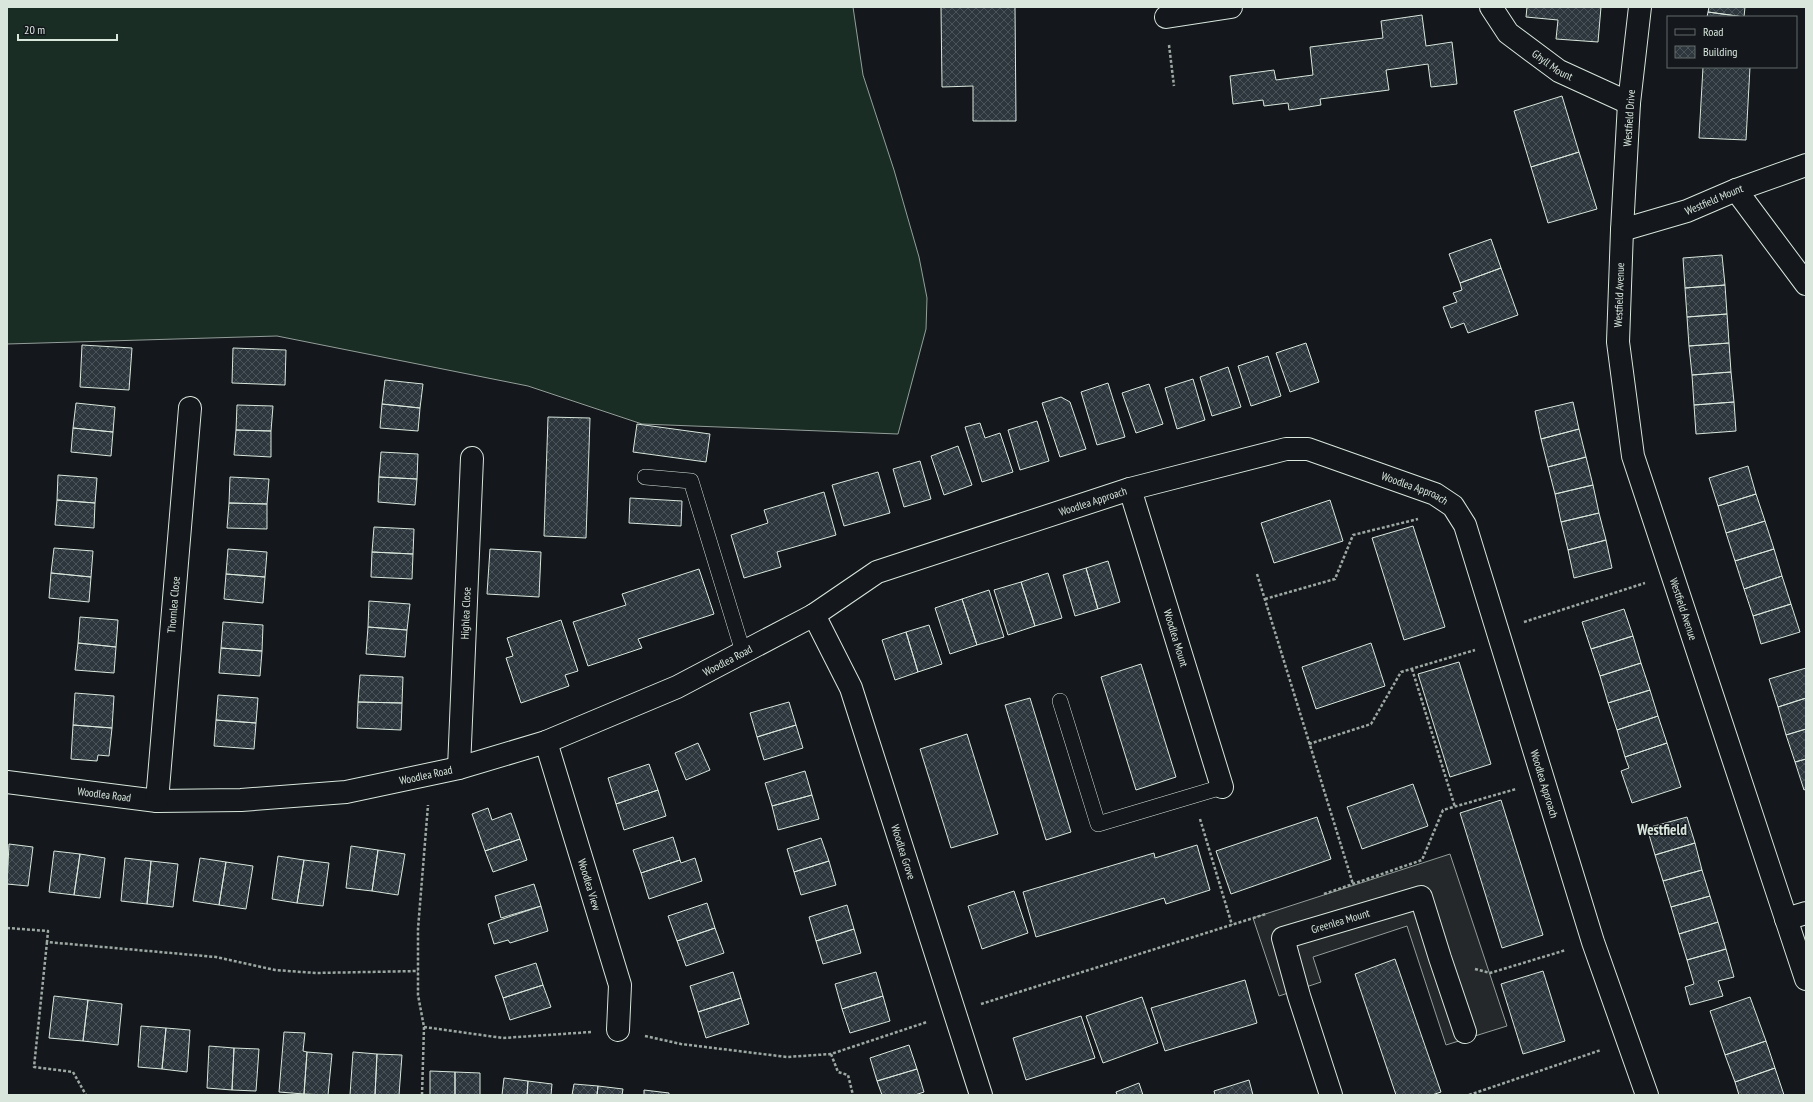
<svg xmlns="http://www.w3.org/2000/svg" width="1813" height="1102" viewBox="0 0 1813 1102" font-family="'PT Sans Narrow',sans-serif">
  <defs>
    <pattern id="building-cross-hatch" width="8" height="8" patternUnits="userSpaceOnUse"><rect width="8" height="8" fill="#2c363c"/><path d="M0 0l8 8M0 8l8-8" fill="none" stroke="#4a5358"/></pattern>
  </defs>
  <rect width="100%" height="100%" fill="#14181c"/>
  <!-- grass -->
  <path fill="#1a2d24" stroke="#939e99" d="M7,7H853L863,75L894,170L919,257L927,298L926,329L898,434L642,424L528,386L277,336L7,344Z"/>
  <!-- parking -->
  <path fill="#24282b" stroke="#939e99" d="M1450,854L1507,1026L1446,1045L1407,926L1313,957L1321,982L1279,996L1253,918Z"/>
  <!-- building -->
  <path fill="url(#building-cross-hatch)" stroke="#d8e6dc" d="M941,7H1015L1016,121H973V86L942,87Z
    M1527,7H1601L1598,42L1556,39L1558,20L1526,17Z
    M1709,7H1745L1744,17L1708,12Z
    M1708,12L1744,17H1707Z
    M1422,15L1426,46L1452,42L1457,84L1431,87L1428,64L1386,70L1389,90L1320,99L1321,105L1289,110L1288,103L1264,106L1263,100L1233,104L1230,76L1274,70L1276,80L1313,75L1310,47L1383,38L1381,21Z
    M1703,67H1750L1746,140L1699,138Z
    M1562,96L1579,152L1531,167L1514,111Z
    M1579,152L1597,209L1548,223L1531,167Z
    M1491,239L1501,268L1460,283L1449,254Z
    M1722,255L1725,285L1685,288L1683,258Z
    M1501,268L1518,315L1468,333L1464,323L1451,328L1443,307L1457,302L1453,293L1462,290L1460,283Z
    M1725,285L1727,314L1687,317L1685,288Z
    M1727,314L1729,343L1689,346L1687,317Z
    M1306,343L1319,382L1290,392L1276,353Z
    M1729,343L1731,372L1692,375L1689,346Z
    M82,345L132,348L129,390L80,387Z
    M233,348L286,350L285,385L232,383Z
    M1268,356L1281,396L1251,406L1238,366Z
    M1228,367L1241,407L1212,416L1200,377Z
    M1731,372L1734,402L1694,405L1692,375Z
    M1193,379L1205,420L1177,429L1165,388Z
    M385,380L423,384L420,408L382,404Z
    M1108,383L1125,437L1097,445L1081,392Z
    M1149,384L1163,424L1136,433L1122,393Z
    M1061,397L1070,402L1086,449L1060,457L1042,403Z
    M1573,402L1579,429L1541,439L1535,411Z
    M1734,402L1736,431L1696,434L1694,405Z
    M76,403L115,407L113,432L73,428Z
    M382,404L420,408L418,431L380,428Z
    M237,405L273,406L271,431L236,430Z
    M548,417L590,418L586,538L544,536Z
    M1037,421L1049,461L1020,470L1008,430Z
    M980,423L985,438L1000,433L1013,472L982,482L965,427Z
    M637,424L710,434L706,462L633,452Z
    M73,428L113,432L111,456L71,452Z
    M1579,429L1586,457L1548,467L1541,439Z
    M236,430L271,431V457L234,455Z
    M958,446L972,485L944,495L931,456Z
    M381,452L418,454L417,479L379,477Z
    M1586,457L1593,485L1555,494L1548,467Z
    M920,461L931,499L904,507L893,469Z
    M1748,466L1756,494L1718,506L1709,478Z
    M878,472L890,513L844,526L832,485Z
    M58,475L97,478L95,503L57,500Z
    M230,477L269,479L267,504L229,503Z
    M379,477L417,479L415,505L378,502Z
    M1593,485L1599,513L1561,522L1555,494Z
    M824,492L836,535L777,552L781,567L744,578L731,535L768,523L764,510Z
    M1756,494L1765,521L1726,533L1718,506Z
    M630,498L682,501L681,526L629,523Z
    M57,500L95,503L94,528L55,525Z
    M1330,500L1343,541L1274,563L1261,523Z
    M229,503L267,504V529L227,528Z
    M1599,513L1606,540L1568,550L1561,522Z
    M1765,521L1774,549L1735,561L1726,533Z
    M1413,526L1445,627L1404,640L1372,538Z
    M374,527L414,529L413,554L372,552Z
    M1606,540L1612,568L1574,578L1568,550Z
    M54,548L93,551L91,577L51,573Z
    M228,549L267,552L265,577L226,574Z
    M490,549L541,552L539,597L487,594Z
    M1774,549L1782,576L1744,589L1735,561Z
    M372,552L413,554L412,579L371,577Z
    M1108,561L1120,602L1098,609L1086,568Z
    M1086,568L1098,609L1075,616L1063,575Z
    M699,569L714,614L638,639L642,648L588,666L573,622L626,605L622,594Z
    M51,573L91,577L89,602L49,598Z
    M1048,573L1062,618L1035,626L1021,582Z
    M226,574L265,577L263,603L224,599Z
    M1782,576L1791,604L1753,616L1744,589Z
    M1021,582L1035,626L1008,635L994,590Z
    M989,590L1004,637L977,645L962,599Z
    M962,599L977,645L950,654L935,608Z
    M369,601L410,604L407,630L368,627Z
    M1791,604L1800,632L1761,644L1753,616Z
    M1624,609L1633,636L1591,649L1582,622Z
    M80,617L118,620L116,647L78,643Z
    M561,620L578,671L565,675L569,686L521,703L506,658L513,656L507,638Z
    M223,622L263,625L262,651L221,648Z
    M929,625L942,664L918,672L906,632Z
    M368,627L407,630L405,657L366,654Z
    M906,632L918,672L895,680L882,640Z
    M1633,636L1641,663L1600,676L1591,649Z
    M78,643L116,647L114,673L75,670Z
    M1371,643L1385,686L1316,709L1302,667Z
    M221,648L262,651L260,676L219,673Z
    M1459,662L1491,764L1450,777L1418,674Z
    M1641,663L1650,690L1608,703L1600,676Z
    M1141,664L1176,777L1136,790L1101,677Z
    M1806,668V698L1778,707L1769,679Z
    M360,675L403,677L402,703L358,702Z
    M1650,690L1658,716L1617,730L1608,703Z
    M75,693L114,696L112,728L73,725Z
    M218,695L258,698L256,723L216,720Z
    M1030,698L1071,832L1046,840L1005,705Z
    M1806,698V729L1786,735L1778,707Z
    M358,702L402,703L401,730L357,728Z
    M789,702L796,725L757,737L750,713Z
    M1658,716L1667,743L1625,757L1617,730Z
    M216,720L256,723L254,749L214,746Z
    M73,725L112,728L109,756L98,755L97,761L71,759Z
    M796,725L803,748L764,760L757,737Z
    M1806,729V759L1795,762L1786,735Z
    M967,734L998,834L951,848L920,749Z
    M698,743L710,770L686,780L675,753Z
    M1667,743L1681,787L1632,803L1621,771L1629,768L1625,757Z
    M1806,759V789L1804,790L1795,762Z
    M649,764L658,790L616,804L608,778Z
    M805,771L812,795L772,806L765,783Z
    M1413,784L1428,826L1362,849L1347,807Z
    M658,790L666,816L624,830L616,804Z
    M812,795L819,819L778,830L772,806Z
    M1501,800L1543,935L1502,948L1460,813Z
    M488,808L492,820L511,813L520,839L485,851L472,814Z
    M1317,817L1331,859L1231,894L1216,851Z
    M1687,817L1695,843L1655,855L1647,828Z
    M673,837L680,860L641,873L633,850Z
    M821,838L829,861L794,872L787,849Z
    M520,839L527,860L493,872L485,851Z
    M1695,843L1702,870L1663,881L1655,855Z
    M9,844L33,847L28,886L7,884Z
    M1197,845L1210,890L1166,904L1164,898L1036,937L1023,892L1154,853L1155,858Z
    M351,846L378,850L372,891L346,888Z
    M378,850L405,854L398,895L372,891Z
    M54,851L80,854L74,895L49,892Z
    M80,854L105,858L100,898L74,895Z
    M278,856L304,860L297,903L272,899Z
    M125,858L151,861L147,904L121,901Z
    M200,858L226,862L219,905L193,901Z
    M695,858L702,881L649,899L641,873L680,860L681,863Z
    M304,860L329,863L323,906L297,903Z
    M151,861L178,864L173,907L147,904Z
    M829,861L836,885L801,895L794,872Z
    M226,862L253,866L246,909L219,905Z
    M1702,870L1710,896L1671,907L1663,881Z
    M534,884L541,906L501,918L495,896Z
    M1014,891L1028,933L982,949L968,906Z
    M1710,896L1718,922L1679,934L1671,907Z
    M707,903L715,928L677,941L668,916Z
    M847,905L854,929L816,941L809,917Z
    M541,906L548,931L510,943L508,940L494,944L488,924Z
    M1718,922L1726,949L1687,960L1679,934Z
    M715,928L724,953L686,966L677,941Z
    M854,929L861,953L823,964L816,941Z
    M1726,949L1734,977L1718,981L1723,996L1690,1005L1685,987L1694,984L1687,960Z
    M1395,959L1441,1092L1432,1095H1396L1355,974Z
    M536,963L543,985L503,998L495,976Z
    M1543,971L1565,1041L1523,1054L1501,984Z
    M733,972L741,998L698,1012L690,986Z
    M876,972L883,996L842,1009L835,984Z
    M1245,980L1257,1023L1165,1051L1151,1008Z
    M543,985L551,1007L510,1020L503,998Z
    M54,996L88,1000L83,1041L49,1038Z
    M883,996L890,1021L850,1033L842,1009Z
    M1142,997L1158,1043L1103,1063L1086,1016Z
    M1750,997L1766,1041L1725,1055L1710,1011Z
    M741,998L749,1024L706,1038L698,1012Z
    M88,1000L122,1004L118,1045L83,1041Z
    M1081,1016L1095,1058L1026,1080L1013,1038Z
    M141,1026L166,1028L162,1069L138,1067Z
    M166,1028L190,1030L187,1072L162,1069Z
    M284,1032L305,1033L303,1051L307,1052L304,1094L279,1092Z
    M1766,1041L1775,1068L1735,1082L1725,1055Z
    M909,1045L917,1069L877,1081L870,1058Z
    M209,1046L234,1048L232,1090L207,1088Z
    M234,1048L259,1049L256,1091L232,1090Z
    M307,1052L332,1054L328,1095L304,1094Z
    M353,1052L377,1054L375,1095H350Z
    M377,1054L402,1055L399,1095H375Z
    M1775,1068L1784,1095H1739L1735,1082Z
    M917,1069L924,1092L915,1095H882L877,1081Z
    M430,1071L455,1072V1095H430Z
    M455,1072L480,1073V1095H455Z
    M504,1078L528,1081L527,1095H502Z
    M1249,1080L1253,1095H1215L1214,1091Z
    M528,1081L552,1084L551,1095H527Z
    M1139,1083L1143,1095H1117L1116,1092Z
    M574,1084L598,1086L597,1095H572Z
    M598,1086L623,1089L622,1095H597Z
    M644,1090L669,1093V1095H644Z"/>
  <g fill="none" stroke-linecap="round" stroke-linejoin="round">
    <!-- lane casing -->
    <g stroke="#d8e6dc" stroke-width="16">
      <path id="lane" d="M645,477L691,481L743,652
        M1060,701L1098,824L1222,787"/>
    </g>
    <!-- street casing -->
    <g stroke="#d8e6dc" stroke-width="24">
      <g id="street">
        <path id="s1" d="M1491,7L1508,33L1559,71L1629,103"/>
        <path id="s2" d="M1640,7L1629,103L1622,230L1618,342L1633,456L1806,979"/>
        <path d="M1166,17L1231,7"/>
        <path d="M1736,190L1806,284"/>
        <path id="s3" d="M1622,230L1687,211L1736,190L1806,165"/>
        <path id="s4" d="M1130,489L1222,787"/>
        <path id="s5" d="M814,615L851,688L981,1095"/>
        <path id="s6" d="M546,742L620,985L618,1030"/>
        <path id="s7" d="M459,768L472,458"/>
        <path id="s8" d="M7,782L157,801L241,800L346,792L459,768L546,742L677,687L814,615L877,572L1130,489L1286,449H1308L1435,494L1453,506L1465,525L1593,942L1647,1095"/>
        <path id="s9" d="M157,801L190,408"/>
        <path d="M1786,919L1806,913"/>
        <path id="s10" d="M1331,1095L1299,996L1283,938L1421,897L1440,958L1465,1032"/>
      </g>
    </g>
    <!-- path -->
    <path stroke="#9da8a2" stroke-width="2.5" stroke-dasharray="3 2" stroke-linecap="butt" d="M1169,45L1174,86
      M1257,574L1353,884
      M1265,599L1335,579L1353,535L1418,519
      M1524,622L1645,583
      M1412,669L1455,807
      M1309,744L1371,724L1401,672L1475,650
      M1200,819L1232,925
      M1324,894L1422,860L1443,810L1516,789
      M7,928L48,931L47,942L216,957L275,970L316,973L418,971
      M47,942L34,1067L73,1072L86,1095
      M1475,969L1490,973L1566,950
      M981,1004L1266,914
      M424,1027L503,1038L591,1032
      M645,1036L681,1044L787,1057L831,1054L927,1022
      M831,1054L838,1072L848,1075L853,1095
      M422,1095L424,1027L418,995V929L428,805
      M1469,1095L1601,1050"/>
    <!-- lane -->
    <use href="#lane" stroke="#14181c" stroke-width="15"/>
    <!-- street -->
    <use href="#street" stroke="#14181c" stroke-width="22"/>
  </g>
  <g text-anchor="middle" stroke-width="3" stroke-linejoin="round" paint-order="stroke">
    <!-- street labels -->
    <g font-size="11" fill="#d8e6dc" stroke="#14181c">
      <text dy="4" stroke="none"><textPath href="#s1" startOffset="86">Ghyll Mount</textPath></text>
      <text transform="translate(1629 118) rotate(-86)" y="4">Westfield Drive</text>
      <text dy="4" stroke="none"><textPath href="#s3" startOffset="97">Westfield Mount</textPath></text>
      <text transform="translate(1619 295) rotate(-88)" y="4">Westfield Avenue</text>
      <text dy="4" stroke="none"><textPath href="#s8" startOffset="1483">Woodlea Approach</textPath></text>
      <text dy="4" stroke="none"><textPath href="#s8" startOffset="1147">Woodlea Approach</textPath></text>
      <text dy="4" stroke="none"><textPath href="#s9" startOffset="197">Thornlea Close</textPath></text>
      <text dy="4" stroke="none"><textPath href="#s2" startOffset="612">Westfield Avenue</textPath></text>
      <text dy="4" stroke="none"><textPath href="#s7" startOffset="155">Highlea Close</textPath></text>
      <text dy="4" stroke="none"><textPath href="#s4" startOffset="156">Woodlea Mount</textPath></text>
      <text dy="4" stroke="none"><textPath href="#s8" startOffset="746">Woodlea Road</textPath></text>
      <text dy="4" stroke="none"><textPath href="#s8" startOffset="422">Woodlea Road</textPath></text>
      <text dy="4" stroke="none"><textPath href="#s8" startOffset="1819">Woodlea Approach</textPath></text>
      <text dy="4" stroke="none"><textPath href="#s8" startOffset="98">Woodlea Road</textPath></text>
      <text dy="4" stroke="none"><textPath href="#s5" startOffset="254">Woodlea Grove</textPath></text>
      <text dy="4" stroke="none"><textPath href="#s6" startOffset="149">Woodlea View</textPath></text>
      <text dy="4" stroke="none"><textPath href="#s10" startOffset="224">Greenlea Mount</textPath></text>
    </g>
    <!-- district labels -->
    <g font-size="15" font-weight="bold" fill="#d8e6dc" stroke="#14181c">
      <text x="1662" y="835">Westfield</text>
    </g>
  </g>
  <!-- border -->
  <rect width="1813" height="1102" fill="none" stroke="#d8e6dc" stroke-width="16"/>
  <!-- legend -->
  <rect x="1667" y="16" width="130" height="52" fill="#14181c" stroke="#626a69"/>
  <rect x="1675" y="29" width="20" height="6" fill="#14181c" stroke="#626a69"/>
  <text x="1703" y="36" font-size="12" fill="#d8e6dc">Road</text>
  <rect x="1675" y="46" width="20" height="12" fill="url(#building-cross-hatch)" stroke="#626a69"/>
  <text x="1703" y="56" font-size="12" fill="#d8e6dc">Building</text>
  <!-- scale -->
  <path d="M18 34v6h99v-6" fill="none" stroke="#d8e6dc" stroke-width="2"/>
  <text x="24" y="34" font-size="12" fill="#d8e6dc" stroke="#14181c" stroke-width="3" paint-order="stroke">20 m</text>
</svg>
